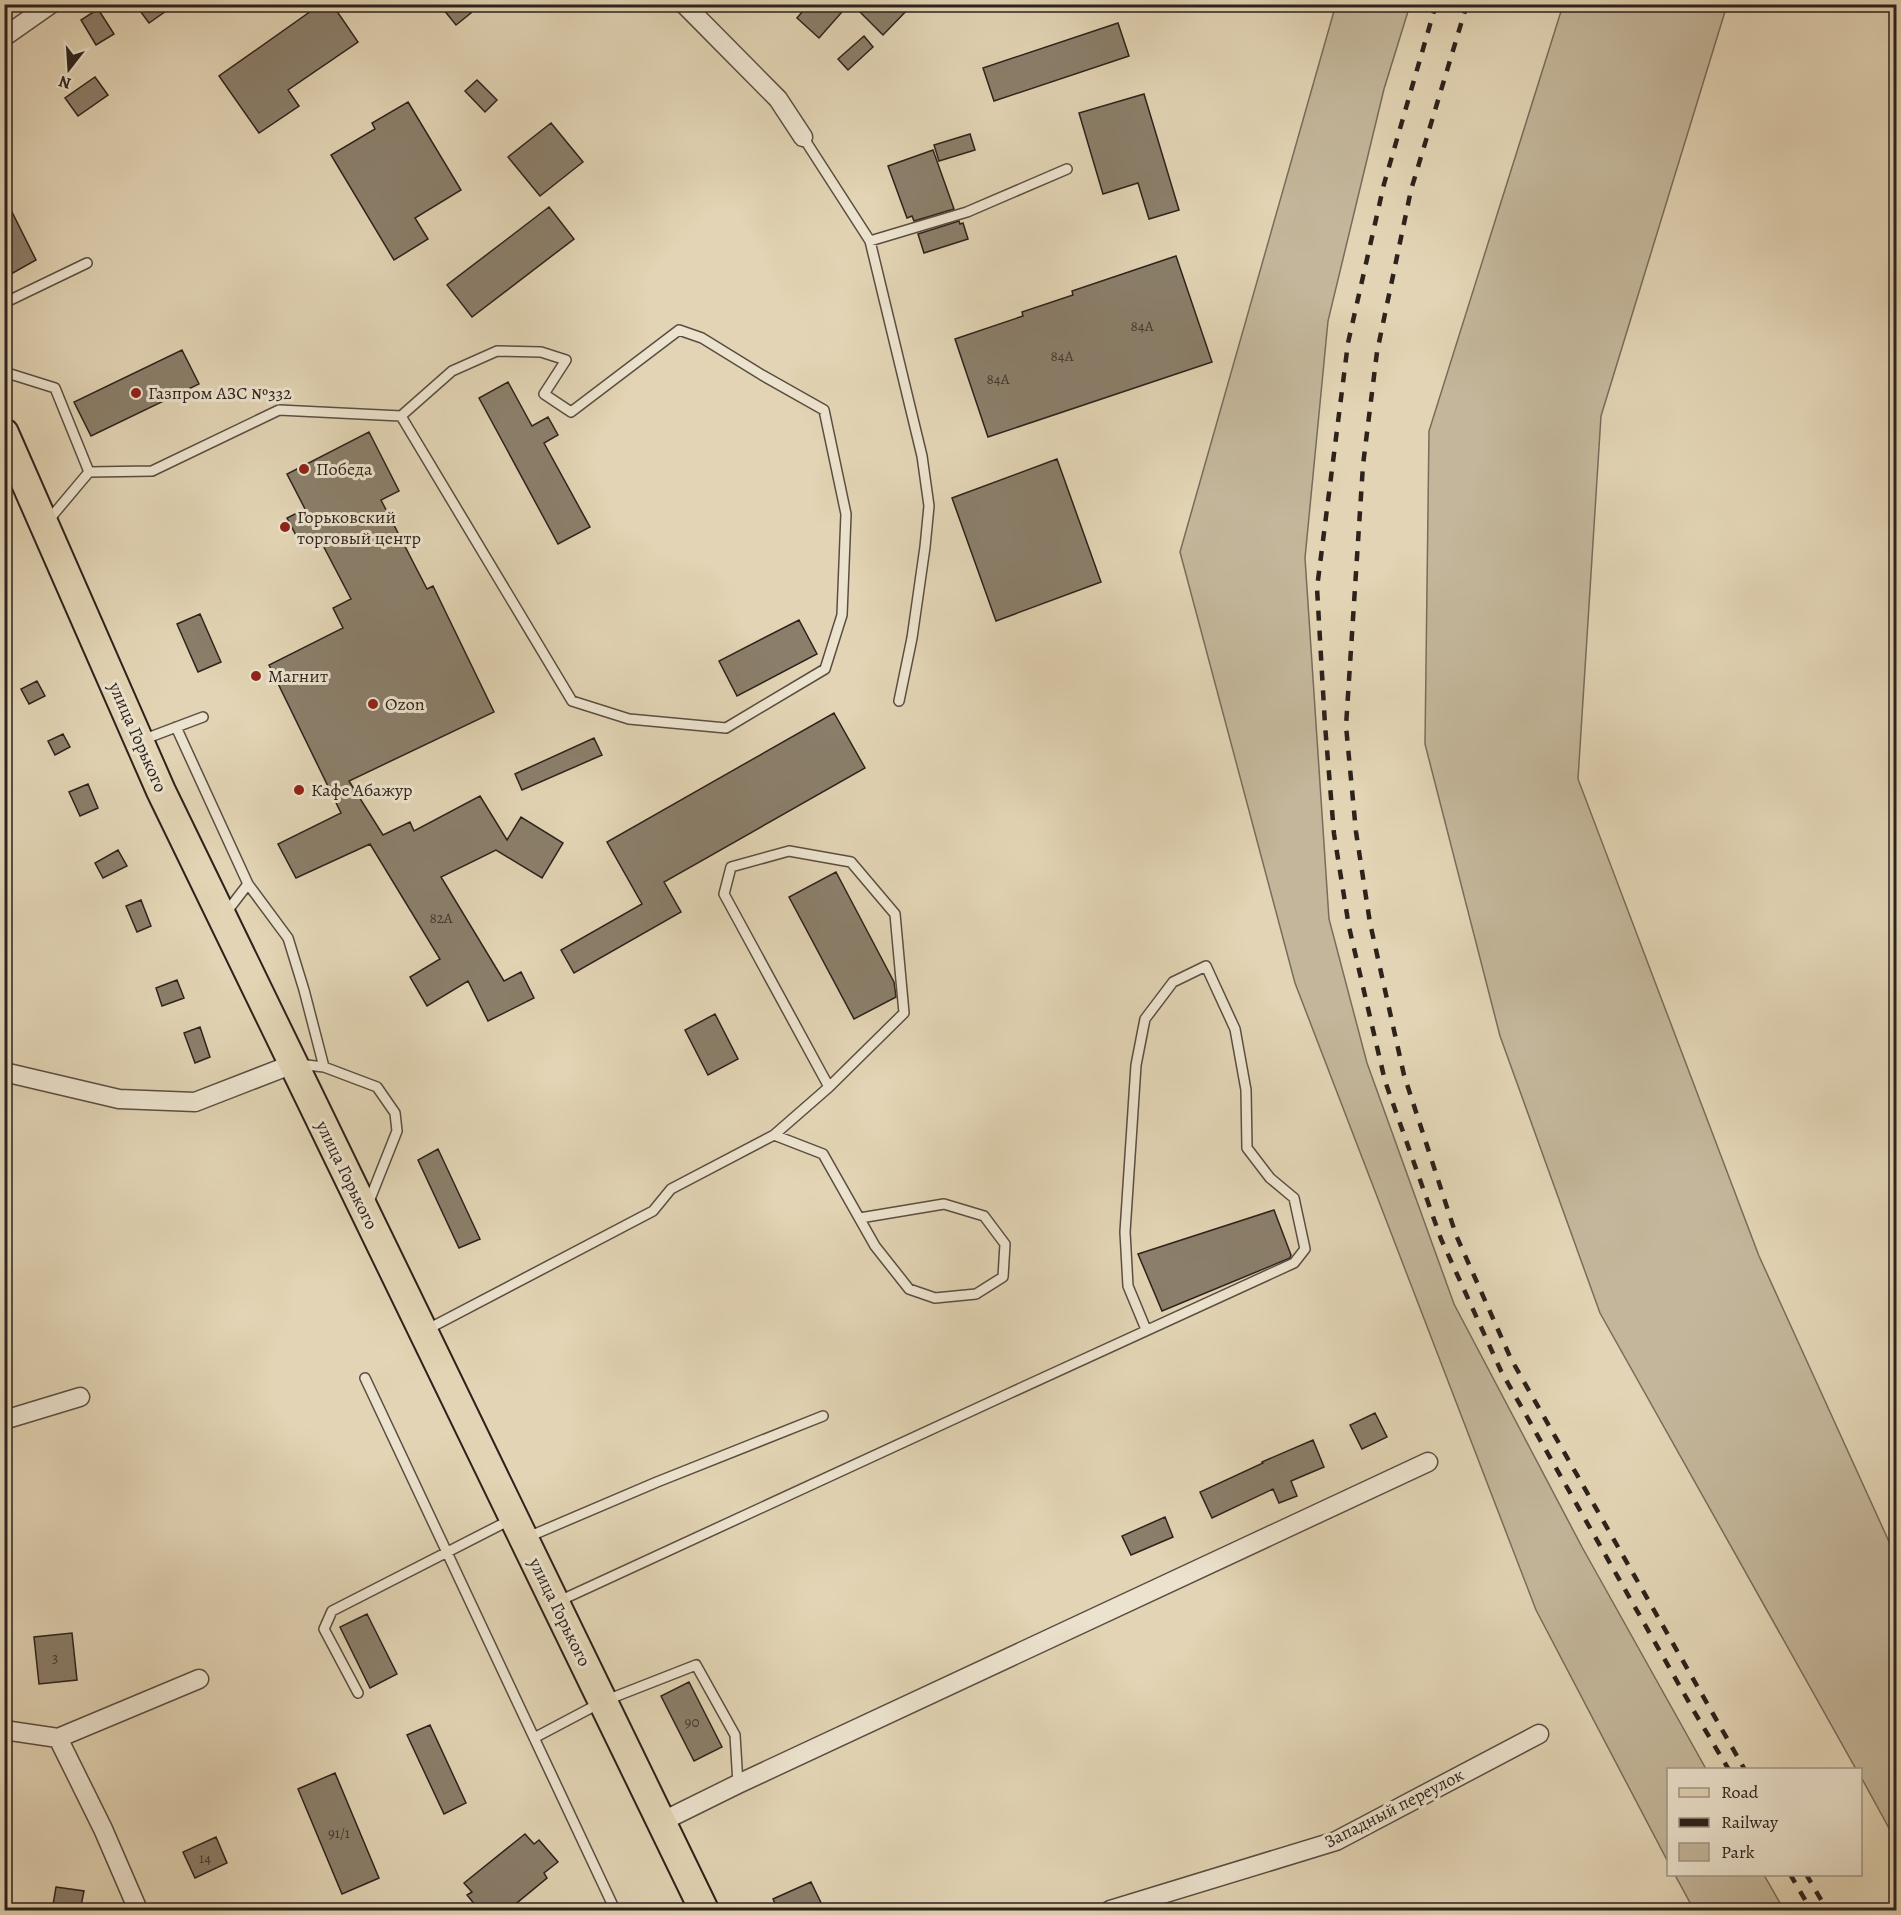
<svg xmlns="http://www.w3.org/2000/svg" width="1901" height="1915" viewBox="0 0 1901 1915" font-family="Alegreya,serif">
  <rect width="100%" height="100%" fill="#e2d4b4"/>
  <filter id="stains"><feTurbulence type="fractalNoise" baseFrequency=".00333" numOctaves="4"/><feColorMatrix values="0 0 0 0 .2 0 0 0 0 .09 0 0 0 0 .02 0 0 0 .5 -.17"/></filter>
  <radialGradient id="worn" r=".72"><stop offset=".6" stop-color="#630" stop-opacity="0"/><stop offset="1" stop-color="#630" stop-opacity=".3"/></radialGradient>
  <!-- green -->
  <path fill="#c3b69a" stroke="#786c5b" stroke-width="1.5" d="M1336,4L1410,5L1384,89L1328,321L1305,558L1329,919L1367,1063L1454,1304L1582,1547L1706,1769L1668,1770V1862L1536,1610L1295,983L1180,552Z
    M1563,5H1727L1601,416L1578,779L1759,1256L1896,1557V1841L1861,1777L1860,1770L1856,1769L1600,1313L1500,1036L1425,744L1429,431Z
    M1675,1875H1764L1784,1910H1694Z"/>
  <!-- building -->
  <path fill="#8b7f6b" stroke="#2d221c" stroke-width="1.5" d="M135,4H176L149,23Z
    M321,4H332L358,42L288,90L299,106L259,133L219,76Z
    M439,4H463L471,13L456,25Z
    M809,4H849L819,38L797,18Z
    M852,4H913L883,35Z
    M98,9L114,34L96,45L81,20Z
    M1118,23L1129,56L994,101L983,68Z
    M864,36L873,47L848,70L838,59Z
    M95,77L108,95L78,116L65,98Z
    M477,80L497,100L485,112L465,91Z
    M1144,94L1179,210L1149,219L1138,183L1103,194L1079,113Z
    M408,102L461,190L415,218L428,239L394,260L331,155L375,129L372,123Z
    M551,123L583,162L540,196L508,157Z
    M970,134L975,150L939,161L934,145Z
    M933,150L954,209L914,221L912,216L907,218L888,166Z
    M4,196L36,260L4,278Z
    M549,207L574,239L472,317L447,285Z
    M959,221L960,224L963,223L968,239L924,253L918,234Z
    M1176,256L1212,362L988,437L955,339L1023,316L1022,312L1073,295L1072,291Z
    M182,350L199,384L91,436L74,402Z
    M508,382L532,426L548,417L558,435L544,443L590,527L558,544L479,398Z
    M369,432L399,491L381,500L427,589L433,586L494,712L349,781L383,835L410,822L414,831L480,796L507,840L521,817L563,843L542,878L496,850L441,877L504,981L521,972L534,998L488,1021L468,981L427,1006L410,977L440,959L370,844L296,878L278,844L341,813L269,665L343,628L333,608L351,599L317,534L300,543L287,518L305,509L287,474Z
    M1057,459L1101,582L996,621L952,498Z
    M200,614L221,662L198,672L177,624Z
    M799,620L817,654L737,696L719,661Z
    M37,681L45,696L29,704L21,689Z
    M834,713L865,768L664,882L681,912L574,973L561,950L642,904L607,842Z
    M63,734L70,747L55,755L48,741Z
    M594,738L602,755L522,790L515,774Z
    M88,784L98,808L80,816L69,792Z
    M118,850L127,866L103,878L95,863Z
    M836,872L894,982L896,997L854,1019L789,897Z
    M141,900L151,926L137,932L126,906Z
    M177,980L184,998L162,1006L156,988Z
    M715,1014L738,1059L708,1075L685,1030Z
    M200,1027L210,1057L195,1063L184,1033Z
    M438,1149L480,1239L459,1248L418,1160Z
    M1274,1210L1291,1255L1290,1258L1162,1311L1138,1254Z
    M1375,1413L1387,1437L1362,1449L1350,1425Z
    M1313,1440L1324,1467L1291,1481L1297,1496L1279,1503L1273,1489L1212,1518L1200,1492L1263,1463L1262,1462Z
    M1165,1517L1173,1537L1131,1555L1122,1536Z
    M367,1614L397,1674L370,1688L340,1627Z
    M72,1633L77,1680L39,1684L34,1637Z
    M689,1682L722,1747L694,1761L661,1696Z
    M430,1725L466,1803L444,1814L407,1735Z
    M335,1773L379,1878L342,1894L298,1789Z
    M525,1834L534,1844L539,1840L558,1862L544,1873L547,1878L507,1911H480L467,1895L472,1892L464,1883Z
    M216,1837L227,1863L195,1878L183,1852Z
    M811,1882L825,1911H778L773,1899Z
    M56,1887L84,1891L80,1911H52Z"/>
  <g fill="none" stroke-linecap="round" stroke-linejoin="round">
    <!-- service casing -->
    <g stroke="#5a4e42" stroke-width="12">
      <path id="service" d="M803,137L870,241L922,456L929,506L925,547L912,638L899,701
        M870,241L967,212L1067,169
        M4,303L87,263
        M4,372L55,388L89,472L47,522
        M89,472L152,471L279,410L401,416L452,371L497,351L541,352L566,360L544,394L571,412L679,330L702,338L762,375L824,410L846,514L842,615L825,669L726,728L629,719L572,701L401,416
        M176,727L248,884L225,914
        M142,740L203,717
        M248,884L288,938L304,990L324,1067
        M298,1064L324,1067L377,1087L395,1113L397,1131L368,1204
        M774,1135L829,1087L904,1013L895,914L851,862L789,851L731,867L724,894L829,1087
        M426,1330L653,1211L671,1189L774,1135L823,1154L875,1246L909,1289L935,1298L976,1294L1003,1277L1005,1244L984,1216L944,1204L860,1218
        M365,1378L615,1910
        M528,1537L657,1482L823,1416
        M557,1602C802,1489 1048,1375 1294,1263L1305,1249L1294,1198L1270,1178L1247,1148L1246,1090L1235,1029L1206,966L1173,982L1145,1019L1136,1065L1125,1232L1128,1286L1145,1327L1149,1329
        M358,1693L324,1629L332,1611L512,1519
        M534,1738L604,1701L696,1665L735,1735L738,1784"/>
    </g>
    <!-- minor casing -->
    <g stroke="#5a4e42" stroke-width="21">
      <path id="minor" d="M684,4L778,99L803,137
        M4,37L51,4
        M4,1072L119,1099L195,1102L293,1064
        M4,1420L80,1397
        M4,1730L58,1738L199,1679
        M58,1738L103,1829L138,1910
        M661,1822L738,1784L1428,1462
        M1110,1910L1336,1841L1539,1734"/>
    </g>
    <!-- primary casing -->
    <g stroke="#2d221c" stroke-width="32">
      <path id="primary" d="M4,433L161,791L704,1910"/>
    </g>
    <!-- service -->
    <use href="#service" stroke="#ece3ce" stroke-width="9"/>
    <!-- minor -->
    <use href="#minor" stroke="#ece3ce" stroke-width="18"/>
    <!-- primary -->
    <use href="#primary" stroke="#e2d4b4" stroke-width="28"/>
    <!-- rail -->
    <path stroke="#2d221c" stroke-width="4.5" stroke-dasharray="10 10" stroke-linecap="butt" d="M1436,4L1384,184L1348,343L1317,588L1325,725L1334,834L1349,927L1385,1081L1441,1239L1501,1371L1695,1713L1729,1770
      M1467,4L1411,190L1377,352L1363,465L1346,726L1356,832L1370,923L1404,1075L1456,1235L1511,1359L1745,1770
      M1790,1874L1811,1910
      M1806,1874L1827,1910"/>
  </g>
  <!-- markers -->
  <g fill="#8f2418" stroke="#ece3ce" stroke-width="2">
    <circle cx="136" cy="393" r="6"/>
    <circle cx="304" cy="469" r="6"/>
    <circle cx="285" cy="527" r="6"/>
    <circle cx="256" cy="676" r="6"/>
    <circle cx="373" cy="704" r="6"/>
    <circle cx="299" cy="790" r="6"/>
  </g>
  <g text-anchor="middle" stroke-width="6" stroke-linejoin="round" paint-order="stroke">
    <!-- number labels -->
    <g font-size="15" fill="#443930">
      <text x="1142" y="331">84А</text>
      <text x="1062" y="361">84А</text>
      <text x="998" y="384">84А</text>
      <text x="441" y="923">82А</text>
      <text x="55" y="1663">3</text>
      <text x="692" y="1727">90</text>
      <text x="339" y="1838">91/1</text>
      <text x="205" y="1863">14</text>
    </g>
    <!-- poi labels -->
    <g font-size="18" fill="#2d221c" stroke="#ece3ce" text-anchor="start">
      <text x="148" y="399">Газпром АЗС №332</text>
      <text x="316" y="475">Победа</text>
      <text x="297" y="523">Горьковский<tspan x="297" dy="21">торговый центр</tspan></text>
      <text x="268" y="682">Магнит</text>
      <text x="385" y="710">Ozon</text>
      <text x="311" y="796">Кафе Абажур</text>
    </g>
    <!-- street labels -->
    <g font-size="18" fill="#2d221c" stroke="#ece3ce">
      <text transform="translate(138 737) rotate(66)" y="6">улица Горького</text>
      <text transform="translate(347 1175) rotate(64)" y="6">улица Горького</text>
      <text transform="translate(560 1612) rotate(64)" y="6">улица Горького</text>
      <text transform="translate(1394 1808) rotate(-27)" y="6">Западный переулок</text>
    </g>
  </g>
  <!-- margin -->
  <rect width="1901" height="1915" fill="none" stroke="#e2d4b4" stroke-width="24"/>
  <rect x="6" y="6" width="1889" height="1903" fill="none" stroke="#2d221c" stroke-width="3"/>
  <rect x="12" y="12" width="1877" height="1891" fill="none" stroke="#2d221c" stroke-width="1.5"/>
  <!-- legend -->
  <rect x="1667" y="1768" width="195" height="108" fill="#ece3ce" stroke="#a09687" stroke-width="1.5"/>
  <rect x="1679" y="1788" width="30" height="9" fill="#e2d4b4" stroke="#a09687" stroke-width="1.5"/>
  <text x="1721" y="1798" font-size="18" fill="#2d221c">Road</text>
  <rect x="1679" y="1818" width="30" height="9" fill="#2d221c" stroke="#a09687" stroke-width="1.5"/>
  <text x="1721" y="1828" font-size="18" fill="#2d221c">Railway</text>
  <rect x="1679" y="1843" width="30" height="18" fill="#c3b69a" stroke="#a09687" stroke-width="1.5"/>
  <text x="1721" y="1858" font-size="18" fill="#2d221c">Park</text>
  <!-- north arrow -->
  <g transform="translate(69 69) rotate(197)" stroke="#ece3ce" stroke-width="4.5" paint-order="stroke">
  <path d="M0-4.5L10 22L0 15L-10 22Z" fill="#2d221c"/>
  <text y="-9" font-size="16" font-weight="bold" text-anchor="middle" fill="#2d221c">N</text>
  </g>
  <rect width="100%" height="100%" filter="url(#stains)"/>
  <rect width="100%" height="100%" fill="url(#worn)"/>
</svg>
